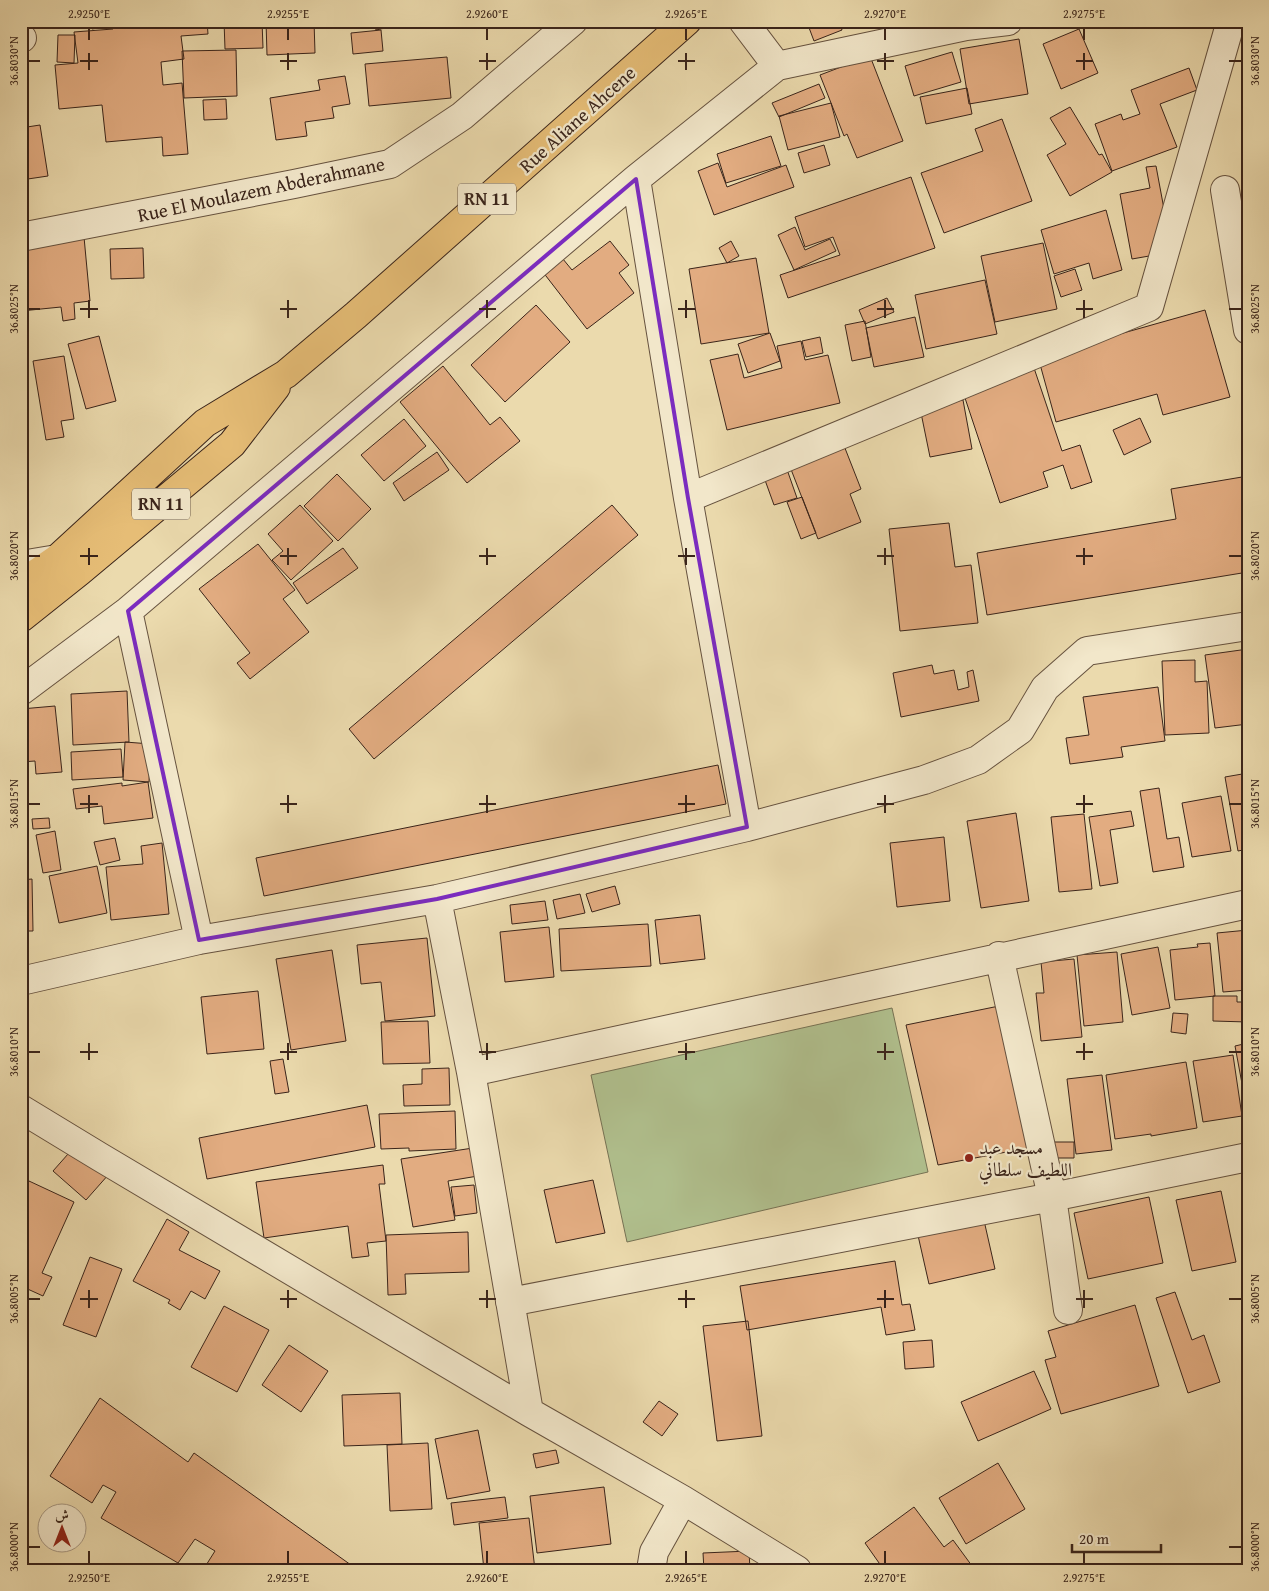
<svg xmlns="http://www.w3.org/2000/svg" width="1269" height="1591" viewBox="0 0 1269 1591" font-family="'Gentium Book Plus',Amiri,serif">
  <rect width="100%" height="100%" fill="#ebdaad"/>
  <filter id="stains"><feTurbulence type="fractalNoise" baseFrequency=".004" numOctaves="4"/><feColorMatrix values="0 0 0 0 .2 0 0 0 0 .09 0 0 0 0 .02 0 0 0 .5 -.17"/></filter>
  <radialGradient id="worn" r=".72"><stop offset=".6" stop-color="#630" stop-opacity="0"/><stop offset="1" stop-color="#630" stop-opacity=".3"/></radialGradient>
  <!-- green -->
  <path fill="#b1c18f" stroke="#767254" d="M892,1008L928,1172L627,1242L591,1075Z"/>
  <!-- building -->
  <path fill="#e2ac81" stroke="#3a241a" d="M90,21H109L110,26L92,29Z
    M112,21H207L208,34L181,36L184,59L161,62L163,85L182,83L188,154L163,156L162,137L106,142L102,105L59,109L55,65L78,63L74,32L113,29Z
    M224,21H262L263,48L225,49Z
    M266,21H314L315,53L267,55Z
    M374,21H417L376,30Z
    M817,21H839L842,30L814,41L808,25Z
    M884,21H912L885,28Z
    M1079,29L1098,73L1061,89L1043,44Z
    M381,30L383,51L353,54L351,33Z
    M58,35H75L74,63L57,62Z
    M1019,39L1028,94L969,104L960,49Z
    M236,50L237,96L184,98L182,51Z
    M952,52L961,82L914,96L905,66Z
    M870,56L903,141L857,158L847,134L844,136L820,75Z
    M447,57L451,98L369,106L365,64Z
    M1189,68L1197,90L1160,104L1177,147L1112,171L1095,124L1121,114L1123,120L1140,114L1131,90Z
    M345,76L350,104L332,107L334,118L305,122L307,136L276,140L270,98L320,90L318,80Z
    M819,84L825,98L779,117L772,103Z
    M967,88L972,114L926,124L920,97Z
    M226,99L227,119L204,120L203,100Z
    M831,103L840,137L788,150L779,116Z
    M1070,107L1099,155L1102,154L1112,172L1070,196L1047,155L1066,144L1050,118Z
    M24,111L27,127L40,125L48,176L21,180V112Z
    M1002,119L1032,201L944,233L921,173L983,151L975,129Z
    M771,136L781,166L726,183L717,154Z
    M824,145L830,165L804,173L798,153Z
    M718,163L727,187L786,165L794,187L714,215L698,171Z
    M1156,166L1172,252L1132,259L1120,194L1150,188L1146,167Z
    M911,177L935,248L788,298L780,275L840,255L833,237L805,247L795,217Z
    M1106,210L1122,270L1093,279L1089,263L1054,274L1041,230Z
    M795,227L805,250L830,239L836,251L794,270L778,235Z
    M84,237L90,301L74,303L75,319L63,321L61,307L21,311V242Z
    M610,241L629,265L619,273L634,293L587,329L539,267L558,253L572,270Z
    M731,241L739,256L727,263L719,248Z
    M1043,243L1057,309L995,322L981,256Z
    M143,248L144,278L111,279L110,249Z
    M756,258L769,333L701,344L689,269Z
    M1075,269L1082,290L1061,297L1054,276Z
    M985,280L997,334L926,349L915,295Z
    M887,298L894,312L865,324L859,310Z
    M536,305L570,342L505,402L471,365Z
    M1205,310L1230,397L1163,415L1157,394L1056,422L1038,357Z
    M915,317L924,357L874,367L866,328Z
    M865,321L871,357L852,361L845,325Z
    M770,333L780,361L748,373L738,344Z
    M99,336L116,401L86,409L68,344Z
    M820,337L823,353L806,357L802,341Z
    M801,341L805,360L828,355L840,403L727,430L710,360L738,354L744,378L782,368L777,346Z
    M64,356L74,419L61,421L64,437L46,440L33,361Z
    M21,366L26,404H21Z
    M443,366L490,425L500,417L520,441L467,483L400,402Z
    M1034,368L1062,451L1080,445L1092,482L1071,489L1063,465L1043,472L1048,487L1000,503L963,392Z
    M963,400L972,449L930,457L920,408Z
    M1140,418L1151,442L1124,455L1113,430Z
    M404,419L426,446L384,481L361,455Z
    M841,438L861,489L850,494L861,522L818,539L787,459Z
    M437,452L449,470L404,501L393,483Z
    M784,461L797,498L774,505L761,469Z
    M337,474L371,509L338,541L304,506Z
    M1242,477L1248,513V572L987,615L977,553L1176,519L1171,489Z
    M802,497L816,533L801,539L787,502Z
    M300,505L333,541L291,580L272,560L283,551L268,534Z
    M612,505L638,535L374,759L349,729Z
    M949,523L955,567L971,565L978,623L900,631L889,529Z
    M258,544L295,590L283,599L309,632L250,679L237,663L250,653L199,589Z
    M343,548L358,568L307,604L293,583Z
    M1248,649V724L1215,728L1205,655Z
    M1195,660V682L1207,681L1209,733L1165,735L1162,661Z
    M932,665L934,674L954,670L958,690L969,687L967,672L973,670L979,701L901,717L893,673Z
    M1158,687L1165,741L1121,747L1123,757L1070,764L1066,738L1089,735L1083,697Z
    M127,691L129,742L73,745L71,694Z
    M55,706L62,772L36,774L35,761L21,762V709Z
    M125,742L151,744L149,782L123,780Z
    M121,749L123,777L72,780L71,752Z
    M718,765L726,804L264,896L256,858Z
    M1248,773V849L1238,851L1225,777Z
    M148,782L153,818L104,824L102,806L76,809L73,789L122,783V786Z
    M21,785H24L26,812H21Z
    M1159,788L1167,839L1179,837L1184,867L1153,872L1140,791Z
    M1221,796L1231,851L1192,857L1182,803Z
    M1131,811L1134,826L1110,830L1118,883L1100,886L1089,817Z
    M1016,813L1029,901L981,908L967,821Z
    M1084,814L1092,889L1059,892L1051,817Z
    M49,818L50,828L33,829L32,819Z
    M55,831L61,870L43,873L36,835Z
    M944,837L950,901L897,907L890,843Z
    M115,838L120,860L100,865L94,842Z
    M162,843L169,914L111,920L106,867L143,864L141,846Z
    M97,866L107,913L59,923L49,876Z
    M32,879L33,931H21V880Z
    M615,886L620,904L592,912L586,894Z
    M580,894L585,913L557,919L553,900Z
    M545,901L548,920L512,924L510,905Z
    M700,915L705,959L660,964L655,920Z
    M648,924L651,966L561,971L559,929Z
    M549,927L554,977L505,982L500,932Z
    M1248,930V990L1223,992L1217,933Z
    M427,938L435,1016L385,1021L381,982L361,984L357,945Z
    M1210,943L1215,996L1175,1000L1170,950L1198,947L1197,944Z
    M1158,947L1170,1008L1132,1015L1121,954Z
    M332,950L346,1041L291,1050L276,959Z
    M1117,952L1123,1022L1084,1026L1077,955Z
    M1074,959L1082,1037L1041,1041L1036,993H1044L1041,962Z
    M258,991L264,1049L207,1054L201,997Z
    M1213,996H1237V1002H1248V1022L1213,1021Z
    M1004,1005L1033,1147L938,1165L906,1025Z
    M1173,1013L1188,1014L1186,1034L1171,1032Z
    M428,1021L430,1063L383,1064L381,1022Z
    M1248,1043V1116L1235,1046Z
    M1233,1055L1242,1116L1203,1122L1193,1061Z
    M283,1059L289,1092L275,1094L270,1061Z
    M1186,1062L1197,1128L1151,1136V1134L1115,1139L1106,1075Z
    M449,1068L450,1105L404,1106L403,1085L422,1084V1069Z
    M1102,1075L1112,1150L1076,1154L1067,1079Z
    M367,1105L375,1147L207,1179L199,1138Z
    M455,1111L456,1149L409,1151V1148L381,1149L379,1114Z
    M1054,1142H1074V1158H1054Z
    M76,1145L109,1174L86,1200L53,1171Z
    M473,1148L478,1176L448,1181L455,1220L413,1227L401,1159Z
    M383,1165L385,1184H379L386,1241L367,1243L369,1256L352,1258L348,1226L264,1238L256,1182Z
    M593,1180L605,1233L556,1243L544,1190Z
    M29,1181L74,1202L42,1273L52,1277L43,1296L21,1286V1199Z
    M474,1185L477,1213L455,1216L451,1187Z
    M1221,1191L1236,1262L1192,1271L1176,1200Z
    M1149,1197L1163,1263L1088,1279L1074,1213Z
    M983,1216L995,1269L929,1284L917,1231Z
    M167,1219L189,1232L179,1250L220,1271L205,1299L191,1291L180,1310L168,1303L170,1300L133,1281Z
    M468,1232L469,1272L405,1274L406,1294L388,1295L386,1235Z
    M90,1257L122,1269L96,1337L63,1325Z
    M895,1261L902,1305L910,1304L915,1330L886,1335L881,1307L747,1330L740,1286Z
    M1175,1292L1192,1340L1204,1335L1220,1382L1188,1393L1156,1298Z
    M1135,1305L1159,1386L1061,1414L1045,1360L1056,1357L1048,1331Z
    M224,1306L269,1330L237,1392L191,1367Z
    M748,1321L762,1436L717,1441L703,1326Z
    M932,1340L934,1367L905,1369L903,1342Z
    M289,1345L328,1371L301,1412L262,1385Z
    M1034,1371L1051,1409L978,1441L961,1402Z
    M400,1393L402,1444L344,1446L342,1395Z
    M100,1398L188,1462L194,1453L358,1570H203L215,1551L195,1539L178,1563L101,1518L116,1492L103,1485L92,1503L50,1476Z
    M659,1401L678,1414L662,1436L643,1422Z
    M478,1430L490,1491L447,1499L435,1439Z
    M428,1443L432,1509L390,1511L387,1445Z
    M556,1450L559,1463L536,1468L533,1454Z
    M998,1463L1025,1509L966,1544L939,1498Z
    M604,1487L611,1544L537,1553L530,1496Z
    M505,1497L508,1518L454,1525L451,1503Z
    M914,1507L944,1547L953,1540L975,1570H884L865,1543Z
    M529,1518L535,1570H484L479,1523Z
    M749,1551L750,1570H704L703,1553Z"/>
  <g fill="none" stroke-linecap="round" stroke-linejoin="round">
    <!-- minor casing -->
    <g stroke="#66523f" stroke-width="30">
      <path id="minor" d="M743,21L777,66
        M21,38H22
        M636,179L688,498L747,827
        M1225,190L1248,330
        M688,498L1149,307L1231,21
        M21,565L57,559
        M128,611L199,940
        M21,691L128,611L636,179L777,66L966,26L1008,21
        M437,899L471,1072L529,1412
        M999,956L1052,1197L1068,1310
        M21,981L199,940L437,899L747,827L924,780L978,760L1020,730L1045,688L1087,651L1248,626
        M471,1072L1248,904
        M21,1109L100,1157L529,1412L683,1500L797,1570
        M510,1302L1052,1197L1248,1157
        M651,1570L654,1552L683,1500"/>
    </g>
    <!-- tertiary casing -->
    <g stroke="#66523f" stroke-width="30">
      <path id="tertiary" d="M21,237L294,184L390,164L462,116L573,21"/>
    </g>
    <!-- primary casing -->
    <g stroke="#3a241a" stroke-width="30">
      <path id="primary" d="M21,584L57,559L205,423L286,374L356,315L687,21
        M21,618L80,571L232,444L276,387"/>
    </g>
    <!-- minor -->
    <use href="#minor" stroke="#f2e7ca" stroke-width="28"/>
    <!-- tertiary -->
    <use href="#tertiary" stroke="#f2e7ca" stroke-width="28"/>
    <!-- primary -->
    <use href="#primary" stroke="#e6bd76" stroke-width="28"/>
  </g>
  <!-- marked area -->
  <path fill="none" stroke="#7b2cbf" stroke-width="4" stroke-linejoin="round" d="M636,179L688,498L747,827L437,899L199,940L128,611Z"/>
  <!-- ticks -->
  <path fill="none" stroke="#3a241a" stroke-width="2" d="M89,28V40M288,28V40M487,28V40M686,28V40M885,28V40M1084,28V40M89,53V70M288,53V70M487,53V70M686,53V70M885,53V70M1084,53V70M28,61H40M80,61H98M280,61H297M479,61H496M678,61H695M877,61H894M1076,61H1093M1229,61H1242M89,300V318M288,300V318M487,300V318M686,300V318M885,300V318M1084,300V318M28,309H40M80,309H98M280,309H297M479,309H496M678,309H695M877,309H894M1076,309H1093M1229,309H1242M89,548V565M288,548V565M487,548V565M686,548V565M885,548V565M1084,548V565M28,556H40M80,556H98M280,556H297M479,556H496M678,556H695M877,556H894M1076,556H1093M1229,556H1242M89,795V813M288,795V813M487,795V813M686,795V813M885,795V813M1084,795V813M28,804H40M80,804H98M280,804H297M479,804H496M678,804H695M877,804H894M1076,804H1093M1229,804H1242M89,1043V1060M288,1043V1060M487,1043V1060M686,1043V1060M885,1043V1060M1084,1043V1060M28,1052H40M80,1052H98M280,1052H297M479,1052H496M678,1052H695M877,1052H894M1076,1052H1093M1229,1052H1242M89,1290V1308M288,1290V1308M487,1290V1308M686,1290V1308M885,1290V1308M1084,1290V1308M28,1299H40M80,1299H98M280,1299H297M479,1299H496M678,1299H695M877,1299H894M1076,1299H1093M1229,1299H1242M28,1547H40M1229,1547H1242M89,1551V1564M288,1551V1564M487,1551V1564M686,1551V1564M885,1551V1564M1084,1551V1564"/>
  <!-- markers -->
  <circle fill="#8f2418" stroke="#f2e7ca" stroke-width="2" cx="969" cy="1158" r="5"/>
  <g text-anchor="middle" stroke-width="4.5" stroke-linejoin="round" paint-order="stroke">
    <!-- shield labels -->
    <g fill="#f2e7ca" stroke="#715e4f" stroke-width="1">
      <rect x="458" y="183.5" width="58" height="31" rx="4"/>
      <rect x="132" y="488.5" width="58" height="31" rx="4"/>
    </g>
    <g font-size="18" font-weight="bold" fill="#3a241a">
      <text x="487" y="205">RN 11</text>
      <text x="161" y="510">RN 11</text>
    </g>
    <!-- street labels -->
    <g font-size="19" fill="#3a241a" stroke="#f2e7ca">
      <text transform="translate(577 119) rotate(-42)" y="7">Rue Aliane Ahcene</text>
      <text transform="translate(261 189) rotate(-12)" y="7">Rue El Moulazem Abderahmane</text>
    </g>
    <!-- poi labels -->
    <g font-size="19" fill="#3a241a" stroke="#f2e7ca" text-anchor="start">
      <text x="979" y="1154">مسجد عبد<tspan x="979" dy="22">اللطيف سلطاني</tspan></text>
    </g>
  </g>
  <!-- margin -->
  <rect width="1269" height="1591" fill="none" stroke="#ebdaad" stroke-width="55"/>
  <!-- north arrow -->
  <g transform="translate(62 1528)"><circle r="24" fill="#f2e7ca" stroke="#a89984"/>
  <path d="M0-4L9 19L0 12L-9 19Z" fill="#8f2418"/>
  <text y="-8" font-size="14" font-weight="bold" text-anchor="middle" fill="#3a241a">ش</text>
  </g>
  <!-- scale -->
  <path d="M1072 1544v8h89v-8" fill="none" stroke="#3a241a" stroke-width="2.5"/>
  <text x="1079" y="1544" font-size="15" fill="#3a241a" stroke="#f2e7ca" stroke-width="4" paint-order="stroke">20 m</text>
  <rect x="28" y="28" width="1214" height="1536" fill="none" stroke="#3a241a" stroke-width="2"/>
  <g font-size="12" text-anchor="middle" fill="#3a241a">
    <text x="89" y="18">2.9250°E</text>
    <text x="288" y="18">2.9255°E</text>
    <text x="487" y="18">2.9260°E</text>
    <text x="686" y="18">2.9265°E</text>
    <text x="885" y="18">2.9270°E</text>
    <text x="1084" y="18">2.9275°E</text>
    <text transform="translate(14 61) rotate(-90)" y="4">36.8030°N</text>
    <text transform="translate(1255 61) rotate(-90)" y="4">36.8030°N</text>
    <text transform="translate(14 309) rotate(-90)" y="4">36.8025°N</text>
    <text transform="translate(1255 309) rotate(-90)" y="4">36.8025°N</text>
    <text transform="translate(14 556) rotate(-90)" y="4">36.8020°N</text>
    <text transform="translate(1255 556) rotate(-90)" y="4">36.8020°N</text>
    <text transform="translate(14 804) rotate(-90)" y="4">36.8015°N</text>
    <text transform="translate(1255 804) rotate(-90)" y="4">36.8015°N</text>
    <text transform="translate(14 1052) rotate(-90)" y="4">36.8010°N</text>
    <text transform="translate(1255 1052) rotate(-90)" y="4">36.8010°N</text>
    <text transform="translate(14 1299) rotate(-90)" y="4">36.8005°N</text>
    <text transform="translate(1255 1299) rotate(-90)" y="4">36.8005°N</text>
    <text transform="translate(14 1547) rotate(-90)" y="4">36.8000°N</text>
    <text transform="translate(1255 1547) rotate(-90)" y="4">36.8000°N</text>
    <text x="89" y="1582">2.9250°E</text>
    <text x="288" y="1582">2.9255°E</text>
    <text x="487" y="1582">2.9260°E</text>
    <text x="686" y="1582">2.9265°E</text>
    <text x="885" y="1582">2.9270°E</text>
    <text x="1084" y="1582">2.9275°E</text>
  </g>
  <rect width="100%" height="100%" filter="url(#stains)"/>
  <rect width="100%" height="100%" fill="url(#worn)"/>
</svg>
